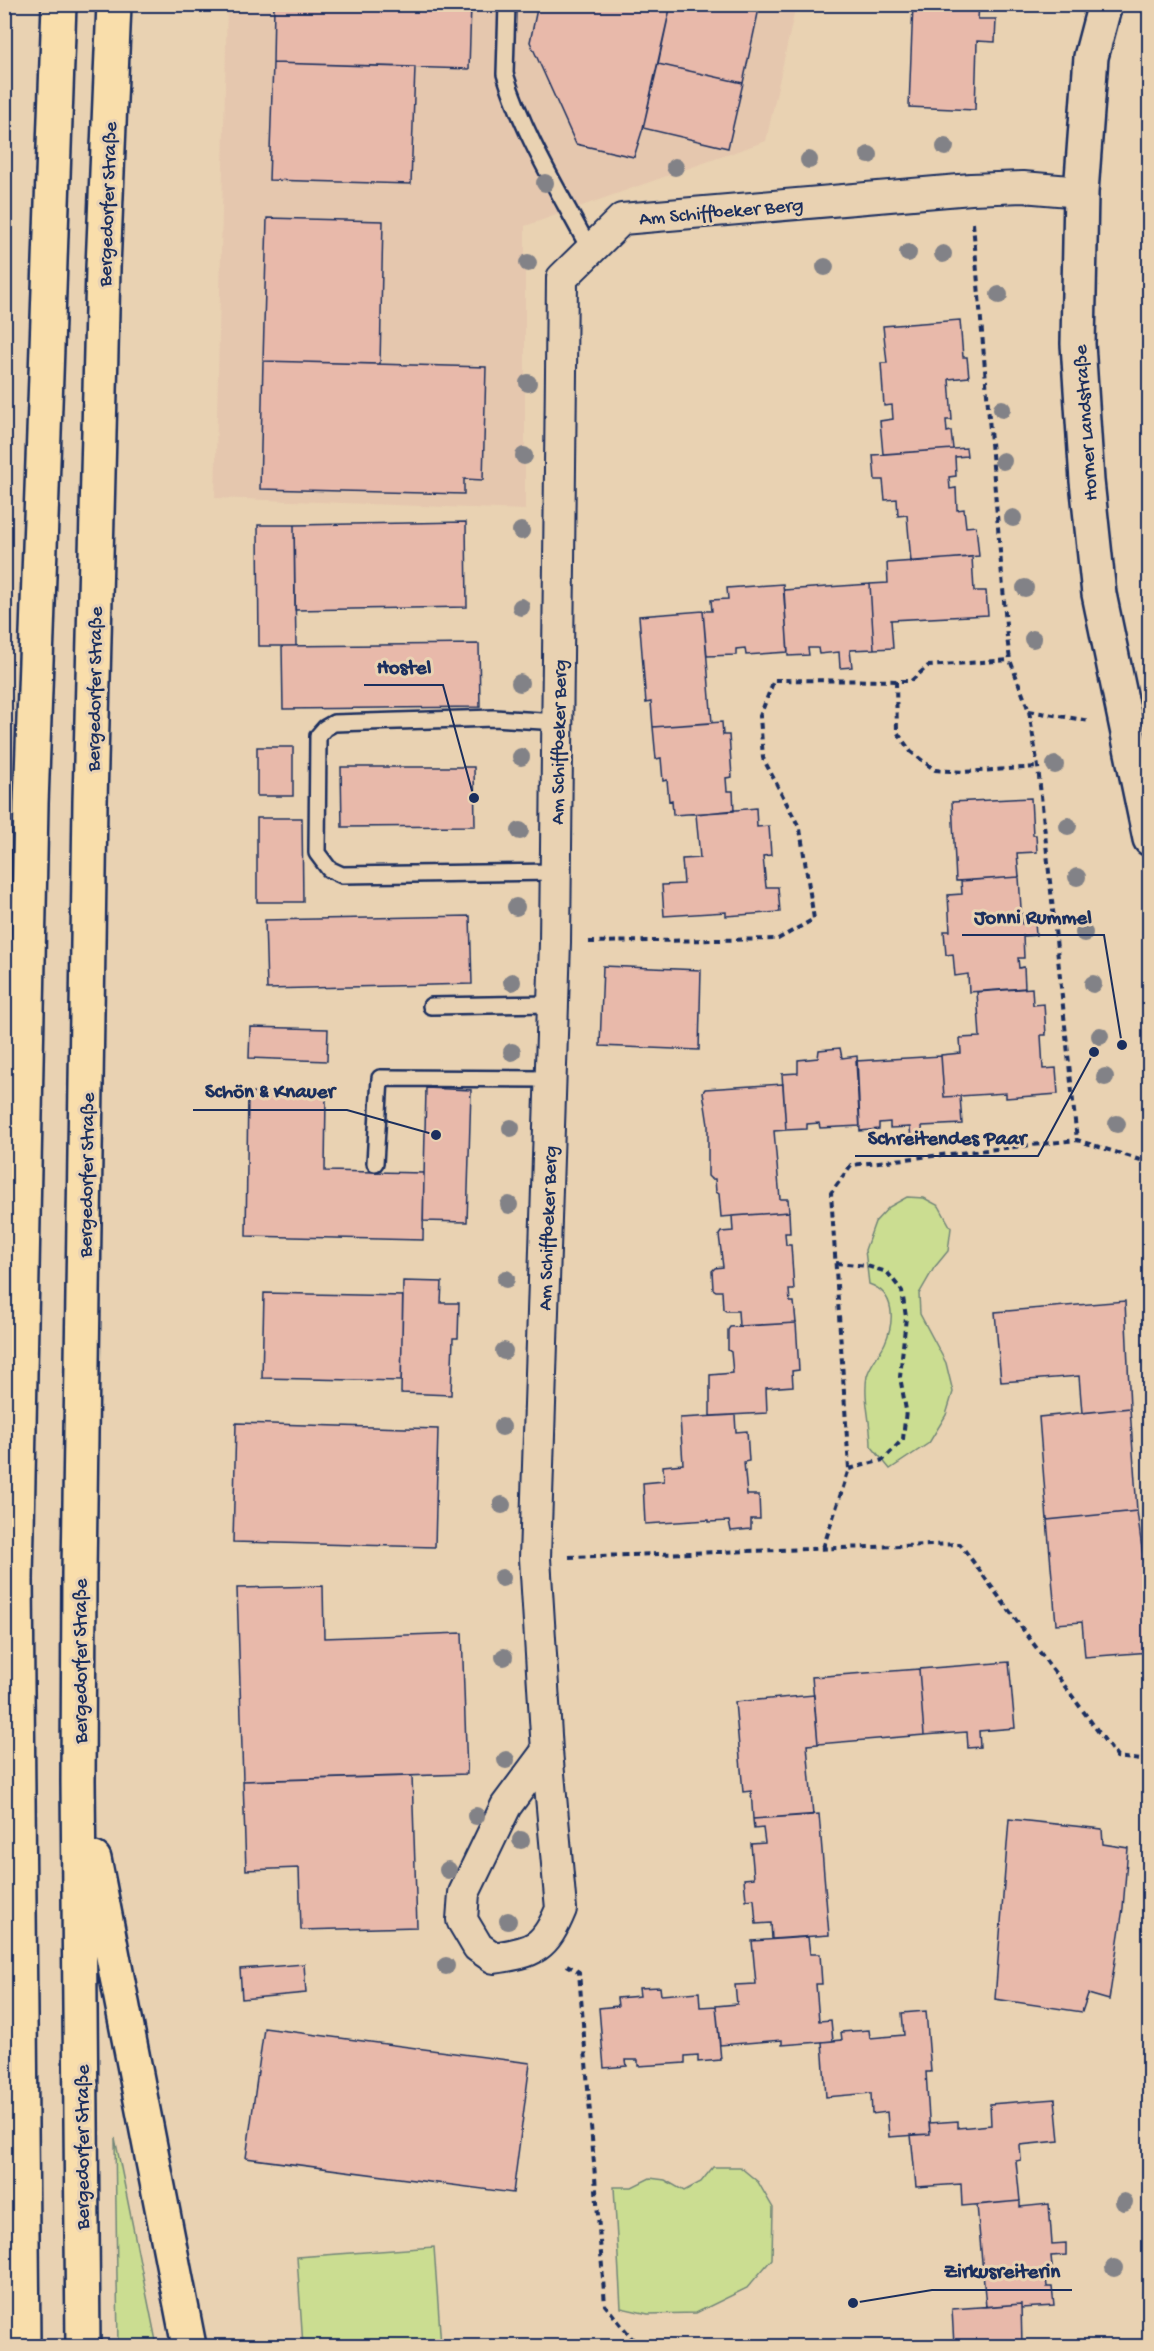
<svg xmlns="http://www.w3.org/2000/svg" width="1154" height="2351" viewBox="0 0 1154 2351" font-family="'Gochi Hand',sans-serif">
  <rect width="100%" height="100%" fill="#e9d2b2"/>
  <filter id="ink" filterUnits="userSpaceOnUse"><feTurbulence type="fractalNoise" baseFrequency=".0167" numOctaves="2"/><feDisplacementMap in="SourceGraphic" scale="12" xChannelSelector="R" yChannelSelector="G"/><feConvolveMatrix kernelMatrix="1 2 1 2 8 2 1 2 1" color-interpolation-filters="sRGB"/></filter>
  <g filter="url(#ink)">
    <!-- built -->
    <path fill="#e5c7ae" d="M227,5H796L766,141L525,226V510L215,498Z"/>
    <!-- green -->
    <path fill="#cbdd91" stroke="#738678" stroke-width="1.5" d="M907,1197L924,1198L939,1206L951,1228L948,1251L934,1268L919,1294L920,1314L946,1363L953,1392L946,1415L929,1443L890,1469L871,1446C871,1422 863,1398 867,1376C870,1364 880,1354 885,1343C895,1320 895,1293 869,1284L865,1250L875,1222L889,1207Z
      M115,2138L157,2346H118Z
      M713,2167H740L758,2182L773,2208L772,2259L747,2288L696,2313L648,2314L621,2308L614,2187H632L650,2178L665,2180L684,2191L701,2182Z
      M434,2247L441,2346H303L297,2257Z"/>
    <!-- building -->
    <path fill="#e8b9aa" stroke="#1b2f5e" stroke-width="1.5" d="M274,4H471L469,69L273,63Z
      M538,4H671L643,128L634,157L576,144L530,42Z
      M671,4H760L743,83L658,64Z
      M913,4H979L978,19H996L995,42L977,41L975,110L909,107Z
      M273,63L415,67L411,184L269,180Z
      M658,64L743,83L728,148L643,128Z
      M267,218L383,221L380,364L263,361Z
      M960,320L963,357H967L969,377L949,379L952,420H946L947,432L951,431L953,449L883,454L880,421L893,419L892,405L884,406L881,363H887L883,326Z
      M263,361L486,367L483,480L464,479V494L260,489Z
      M966,448L967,456L955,457L956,476L949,477L950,489L956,488L957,510L964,509L966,527L976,526L979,556L911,562L907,515L898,516L897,499L885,500L883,480H875L873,455Z
      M466,522L467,607L295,610L294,525Z
      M258,525H294L296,646H259Z
      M972,557L974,591H986L988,615L891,620L893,648L874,649L870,584L888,583L887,563Z
      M783,584L788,652L746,655L745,648L736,649V655L707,656L703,611H712L711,600L728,599L727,588Z
      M870,584L874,649L850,650L852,667L840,668L839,652L819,654L818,648H808L809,655L788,656L784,590Z
      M703,611L712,723L653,727L651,702L646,703L639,616Z
      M479,644L480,707L283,709L282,646Z
      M722,722L723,735H729L732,777L726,778L727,791H733L734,811L673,815L672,800L669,801L667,780L663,781L661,758L656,759L653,727Z
      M257,747H293V796H257Z
      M341,767H474L475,826L342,827Z
      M1031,798L1033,835H1036L1037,852L1017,853L1019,877L956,881L952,802Z
      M756,808L757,827L769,826L771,855L763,856L766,887H778L780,912L726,916V912L664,916L662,885L684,884L682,859L700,858L696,814Z
      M257,818H302L303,902H257Z
      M1019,877L1022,924L1035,923L1036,935L1023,936L1024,958H1018L1019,968L1024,967L1025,988L969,992L968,974L955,976L953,954L946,955L944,931H950L948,895L962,894L961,881Z
      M470,916L472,984L267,989L265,920Z
      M603,966L701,970L699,1050L600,1046Z
      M1032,988L1033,1005L1044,1004L1046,1035H1041L1043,1069L1056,1068L1058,1094L1006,1098V1093L944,1097L941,1055L961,1053L960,1038L980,1037L977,992Z
      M250,1027L328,1029L327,1061L249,1058Z
      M840,1048L842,1058L857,1056L860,1126L820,1128L819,1123L807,1124V1129L786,1130L782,1074L798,1073V1060L818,1058L819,1050Z
      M941,1056L944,1097L960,1096L962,1124L922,1126L923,1141H911L910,1127L890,1128V1122L879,1123V1129L860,1131L856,1061Z
      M783,1084L786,1130L774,1131L780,1199H788L789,1212L721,1217L719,1194L716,1192L715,1179H711L708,1176V1125L703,1092L705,1089Z
      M426,1088L471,1090L467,1222L423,1221Z
      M248,1092L326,1096L325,1171L424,1173L423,1240L246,1236Z
      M789,1212L790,1233H785L786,1245H791L794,1290H789L790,1302H794L796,1323L739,1326L738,1311H726L723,1309L722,1291H716L713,1289L712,1271L715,1268L723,1267L719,1235L721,1232L733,1231L732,1216Z
      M403,1281L442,1282L441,1303H459L458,1338H453L451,1395L401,1393Z
      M264,1293L403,1296L401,1381L262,1378Z
      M1125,1301L1130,1408L1082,1413L1079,1376L1001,1382L995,1312Z
      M796,1323L799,1370L792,1371L793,1386L766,1388L767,1413L710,1416V1375L733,1373L731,1352L728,1350V1330L730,1327Z
      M1130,1408L1137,1511L1047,1520L1039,1417Z
      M735,1415L736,1432L747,1431L749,1461L744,1462L747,1495H759L760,1519H751V1529L731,1531L729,1521L709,1522V1520L645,1524L643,1483L664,1481L663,1466L683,1464L680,1418Z
      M236,1423L438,1429L435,1547L233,1542Z
      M1137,1511L1150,1610V1652L1085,1657L1082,1622L1056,1624L1047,1520Z
      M323,1586L324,1638L462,1633L467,1774L243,1781L237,1588Z
      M1009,1662L1015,1728L979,1731L980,1747L968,1748L967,1732L924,1735L919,1669Z
      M919,1669L924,1735L818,1744L812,1677Z
      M814,1695L818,1744L807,1745L813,1815L753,1819L751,1791L743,1792L735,1702Z
      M412,1776L417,1927L301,1930L299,1868L246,1870L243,1781Z
      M819,1814L829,1935L772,1939L771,1923L756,1924L754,1899L746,1900L744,1879L754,1878L751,1844L765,1843L763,1828L754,1829L753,1819Z
      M1009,1819L1102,1829L1103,1844L1128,1848L1123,1908L1109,2000L1088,1994L1082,2012L995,1999Z
      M808,1937L810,1954H820L822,1984H816L819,2021L831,2020L833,2041L782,2045V2040L720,2045L716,2006L737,2004L735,1985L756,1984L752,1941Z
      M304,1964L306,1993L242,1999L240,1969Z
      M660,1987L661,1995L699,1992L700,2007L716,2006L721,2060L698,2062V2055L685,2056V2063L638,2066V2060H626L627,2066L604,2068L599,2008L618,2006L617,1998L640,1996L639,1988Z
      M926,2011L931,2072H926L930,2134L889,2137L887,2112L872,2114L871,2093L826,2097L822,2042L842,2040L841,2032L869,2030L870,2038L904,2035L902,2013Z
      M264,2028L530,2063L513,2193L246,2158Z
      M1055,2099L1059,2141L1020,2145L1021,2160L1016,2161L1020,2201L962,2206L961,2184L916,2187L911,2135L930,2134L929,2123L958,2121V2128L991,2125L990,2104Z
      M1020,2201V2207L1049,2204L1052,2244L1066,2243V2255L1051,2256L1053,2276L1046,2277L1047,2287H1052L1054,2306L1021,2308V2304L986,2307L977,2205Z
      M1021,2304L1022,2346H954L952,2309Z"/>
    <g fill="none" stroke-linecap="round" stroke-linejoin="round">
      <!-- lane casing -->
      <g stroke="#1b2f5e" stroke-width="20">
        <path id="lane" d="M507,4L505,74C524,136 560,193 590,250
          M556,872L342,875L329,869L317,853L318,736L325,728L334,723L494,718L558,722
          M431,1006L553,1004
          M375,1163L380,1078L550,1079"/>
      </g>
      <!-- street casing -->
      <g stroke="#1b2f5e" stroke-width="34">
        <path id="street" d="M547,1751L506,1806L464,1893L462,1920L478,1947L494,1958C535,1952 545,1948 561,1909L547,1751L535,1558L555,942L562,278L622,219L971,189L1023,187L1081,192"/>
      </g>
      <!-- secondary casing -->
      <g stroke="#1b2f5e" stroke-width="38">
        <path id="secondary" d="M1105,4L1091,57L1081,192L1078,344L1087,481L1099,594L1150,839"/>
      </g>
      <!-- highway casing -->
      <g stroke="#1b2f5e" stroke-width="38">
        <path id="highway" d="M94,1859L189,2346
          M23,2346L16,1580L31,804L59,4
          M83,2346L78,1781L79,1574L90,802L103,268L114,4"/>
      </g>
      <!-- path -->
      <path stroke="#1b2f5e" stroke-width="4" stroke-dasharray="6 4.5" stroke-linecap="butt" d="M973,223L1007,637L1010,660L1029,711L1038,767L1077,1140
        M896,681L897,732L911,752L935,770L964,772L1038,767
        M1029,711L1090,721
        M589,942L778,939L814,919L800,829L763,758L760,716L774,680L911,681L928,666L1010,660
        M836,1263L867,1266L887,1272L902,1291L906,1317L900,1377L906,1410L903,1439L883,1460L849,1469
        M823,1548L849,1469L831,1193L851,1165L1077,1140L1150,1163
        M569,1557L960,1544L1117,1757L1150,1761
        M567,1965L579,1972L605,2305L634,2341L673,2346"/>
      <!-- lane -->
      <use href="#lane" stroke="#e9d2b2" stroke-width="15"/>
      <!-- street -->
      <use href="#street" stroke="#e9d2b2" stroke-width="30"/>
      <!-- secondary -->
      <use href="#secondary" stroke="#e9d2b2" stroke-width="33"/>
      <!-- highway -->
      <use href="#highway" stroke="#f9deab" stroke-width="33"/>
    </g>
    <!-- trees -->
    <g fill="#828287">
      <circle cx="945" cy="147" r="9"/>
      <circle cx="869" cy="155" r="9"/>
      <circle cx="809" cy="160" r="9"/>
      <circle cx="675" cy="167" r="9"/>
      <circle cx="545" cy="183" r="9"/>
      <circle cx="908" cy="253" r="9"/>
      <circle cx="943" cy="254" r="9"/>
      <circle cx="528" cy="263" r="9"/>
      <circle cx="825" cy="267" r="9"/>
      <circle cx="999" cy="295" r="9"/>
      <circle cx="528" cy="383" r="9"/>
      <circle cx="1002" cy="409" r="9"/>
      <circle cx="524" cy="456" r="9"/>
      <circle cx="1003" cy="461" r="9"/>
      <circle cx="1013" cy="518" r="9"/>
      <circle cx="521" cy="531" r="9"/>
      <circle cx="1025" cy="588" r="9"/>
      <circle cx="521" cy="607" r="9"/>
      <circle cx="1033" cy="639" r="9"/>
      <circle cx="520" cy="683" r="9"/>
      <circle cx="521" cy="757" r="9"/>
      <circle cx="1055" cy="765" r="9"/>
      <circle cx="1068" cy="826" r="9"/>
      <circle cx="520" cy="831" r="9"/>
      <circle cx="1077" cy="877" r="9"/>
      <circle cx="516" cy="907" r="9"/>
      <circle cx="1084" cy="933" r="9"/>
      <circle cx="512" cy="982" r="9"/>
      <circle cx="1093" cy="984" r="9"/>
      <circle cx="1100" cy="1036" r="9"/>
      <circle cx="512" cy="1052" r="9"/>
      <circle cx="1105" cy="1077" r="9"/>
      <circle cx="1117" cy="1124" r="9"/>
      <circle cx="511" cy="1128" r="9"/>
      <circle cx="509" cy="1205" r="9"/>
      <circle cx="506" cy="1279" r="9"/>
      <circle cx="504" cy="1351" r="9"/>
      <circle cx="502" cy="1427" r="9"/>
      <circle cx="502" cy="1505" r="9"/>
      <circle cx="502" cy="1578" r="9"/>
      <circle cx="504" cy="1657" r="9"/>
      <circle cx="506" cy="1760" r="9"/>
      <circle cx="476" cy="1816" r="9"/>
      <circle cx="521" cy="1840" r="9"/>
      <circle cx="448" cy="1870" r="9"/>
      <circle cx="508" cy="1921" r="9"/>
      <circle cx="446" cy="1966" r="9"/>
      <circle cx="1124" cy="2202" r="9"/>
      <circle cx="1114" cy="2268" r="9"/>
    </g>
  </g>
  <g text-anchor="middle" stroke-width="6" stroke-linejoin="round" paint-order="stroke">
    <!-- street labels -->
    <g font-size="20" fill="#1b2f5e" stroke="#e9d2b2">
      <text transform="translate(106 204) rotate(-88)" y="7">Bergedorfer Straße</text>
      <text transform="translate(721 210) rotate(-5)" y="7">Am Schiffbeker Berg</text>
      <text transform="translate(1084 423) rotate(-94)" y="7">Horner Landstraße</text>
      <text transform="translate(93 689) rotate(-89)" y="7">Bergedorfer Straße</text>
      <text transform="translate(557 742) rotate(-89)" y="7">Am Schiffbeker Berg</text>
      <text transform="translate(85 1175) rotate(-89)" y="7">Bergedorfer Straße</text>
      <text transform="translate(546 1228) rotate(-88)" y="7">Am Schiffbeker Berg</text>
      <text transform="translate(79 1661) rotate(-90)" y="7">Bergedorfer Straße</text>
      <text transform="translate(81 2147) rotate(-90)" y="7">Bergedorfer Straße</text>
    </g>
  </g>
  <!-- callouts -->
  <path fill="none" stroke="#1b2f5e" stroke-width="2" d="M474 798L443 685H364M1122 1045L1104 935H962M436 1135L347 1110H193M1094 1052L1038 1156H855M853 2303L932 2290H1072"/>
  <g fill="#1b2f5e" stroke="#e9d2b2" stroke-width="2">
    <circle cx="474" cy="798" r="6"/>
    <circle cx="1122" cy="1045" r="6"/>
    <circle cx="436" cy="1135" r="6"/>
    <circle cx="1094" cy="1052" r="6"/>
    <circle cx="853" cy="2303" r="6"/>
  </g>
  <g font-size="21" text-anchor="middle" font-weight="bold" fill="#1b2f5e" stroke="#e9d2b2" stroke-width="6" stroke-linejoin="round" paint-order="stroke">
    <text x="404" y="673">Hostel</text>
    <text x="1033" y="923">Jonni Rummel</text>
    <text x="270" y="1097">Schön &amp; Knauer</text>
    <text x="947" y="1144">Schreitendes Paar</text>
    <text x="1002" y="2277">Zirkusreiterin</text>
  </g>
  <!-- margin -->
  <rect width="1154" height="2351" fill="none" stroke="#e9d2b2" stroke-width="24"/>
  <rect x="12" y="12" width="1130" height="2327" fill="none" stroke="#1b2f5e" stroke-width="2" filter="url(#ink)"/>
</svg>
